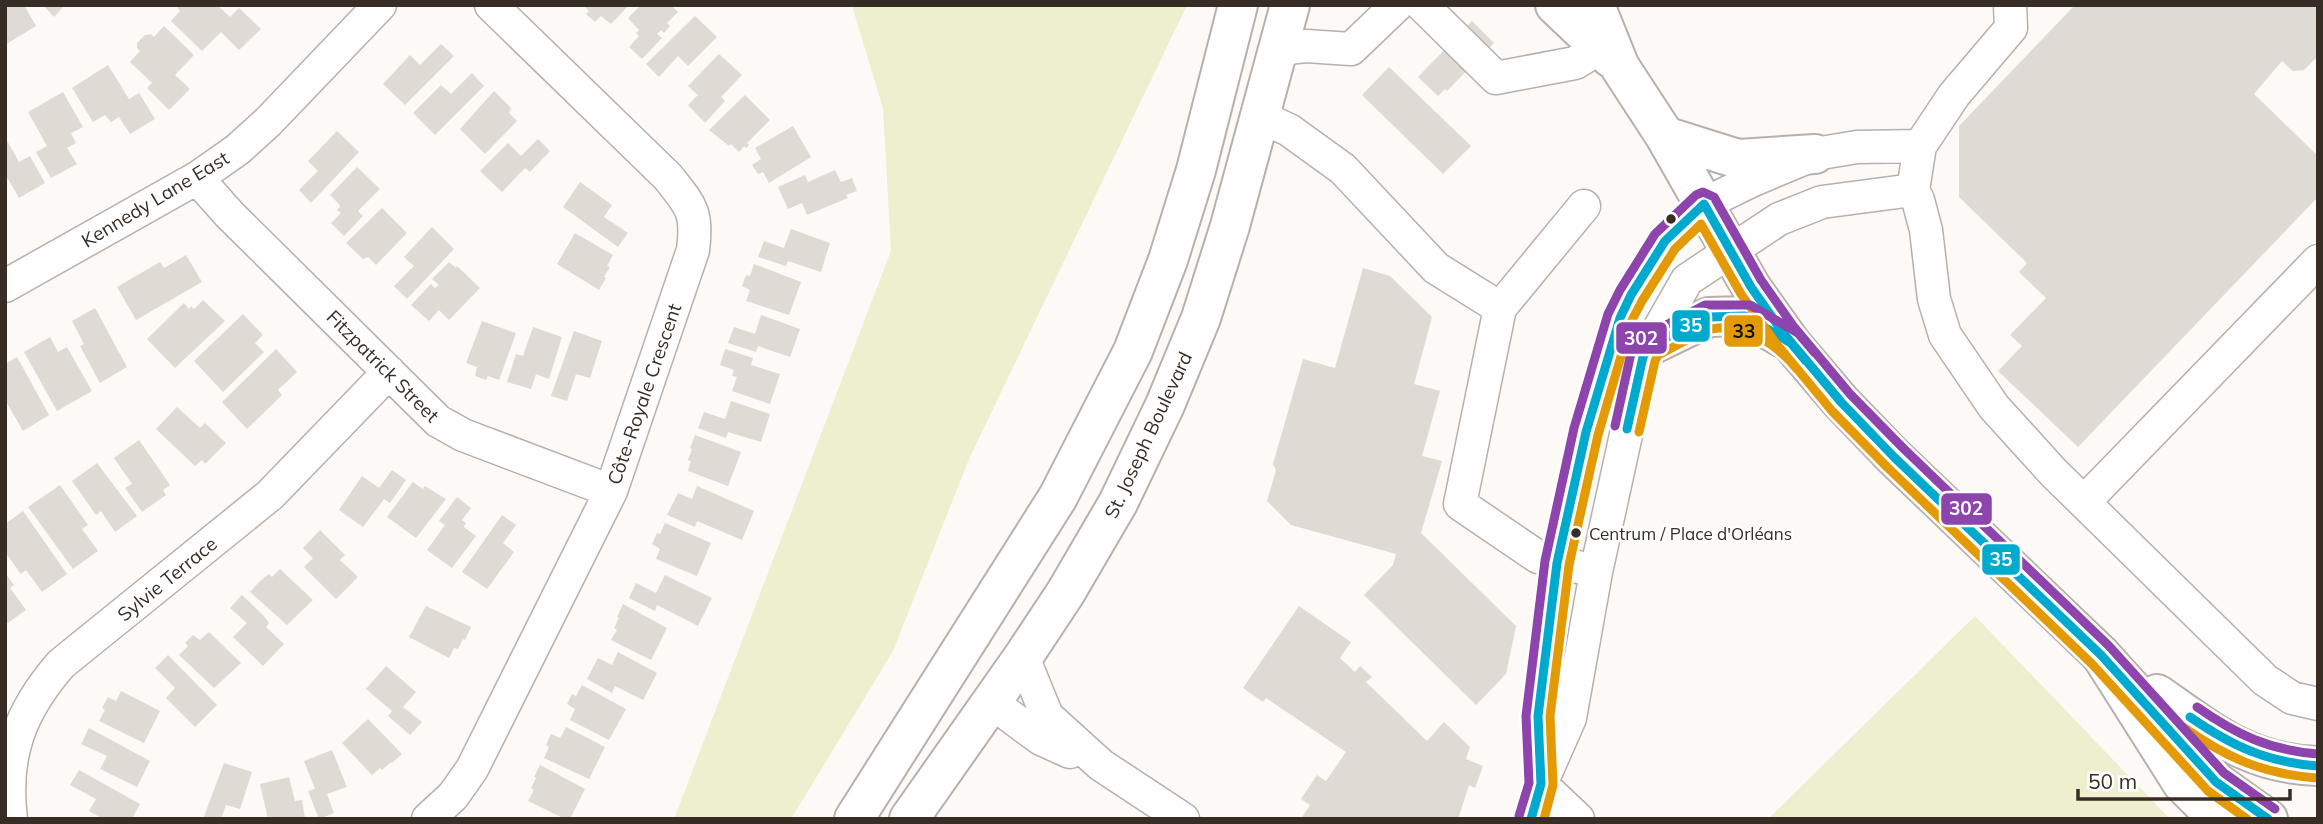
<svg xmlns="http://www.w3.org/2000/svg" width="2323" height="824" viewBox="0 0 2323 824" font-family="Mulish,sans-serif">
  <rect width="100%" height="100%" fill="#fcf9f6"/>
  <!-- green -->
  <path fill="#edefce" d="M854,5H1187L969,459L893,651L791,819H674L891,251L883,108L853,9Z
    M1975,616L2170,819H1768Z"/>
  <!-- building -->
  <path fill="#dfdad4" d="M5,5H24L36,26L5,45Z
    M43,5H65L54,17Z
    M175,5H217L230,17L239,8L261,29L239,50L221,32L202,51L171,21L180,11Z
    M583,5H629L611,24L601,16L595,22L586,14L589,11Z
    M641,5H671L678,12L667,23L670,26L664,33L661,30L657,34L662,38L642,59L629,47L639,36L636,33L639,30L628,18Z
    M2075,5H2318V56L2304,70L2293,71L2282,61L2254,94L2318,156V197L2078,447L1998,371L2022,346L2010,335L2046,298L2019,272L2027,263L1959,197V126Z
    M695,16L717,37L688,66L678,56L659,77L646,64Z
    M1472,21L1494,43L1447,91L1445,89L1438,96L1418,77Z
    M164,26L194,55L175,75L190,89L169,110L147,88L152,83L130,62L140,51L137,48V43L145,35L151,34L154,37Z
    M441,44L454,56L405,105L383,84L410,55L420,65Z
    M719,54L742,75L721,97L725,101L705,123L688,105L698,95L688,86Z
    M108,65L129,99L139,93L155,119L130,134L119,117L111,122L105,115L93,122L72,88Z
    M1389,67L1471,146L1443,174L1362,95Z
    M472,73L484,86L435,135L413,113L441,85L451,94Z
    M494,91L511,108L509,113L517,121L485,154L460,129Z
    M63,92L83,127L71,133L76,143L67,148L77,164L51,178L36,152L47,146L28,112Z
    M745,95L770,120L747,143L749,145L746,148L744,146L739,152L731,144L729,146L709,130Z
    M793,126L811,157L769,183L763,172L758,174L752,165L761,159L755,148Z
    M337,131L359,152L311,203L299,190L318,171L308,161Z
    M5,137L19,162L30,156L45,183L19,198L8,179L5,180Z
    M538,139L550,151L530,172L525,168L502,192L480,171L508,143L521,156Z
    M357,167L380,189L358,211L363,216L344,236L331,223L341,213L337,210L340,207L339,204L330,195Z
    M835,170L841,182L852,178L857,191L846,195L848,198L807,215L802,203L788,209L778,187L805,175L808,182Z
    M580,182L612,205L604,217L628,233L618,247L563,207Z
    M382,208L407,233L376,265L368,257L363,259L346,243Z
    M432,227L454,249L407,299L394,286L414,266L404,257Z
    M791,229L830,243L821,272L788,261L786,266L758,257L764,241L784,248Z
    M575,233L613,255L607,266L610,267L604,277L606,278L599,290L557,264Z
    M186,255L202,282L136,320L117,287L160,262L164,268Z
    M449,262L456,268L457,266L480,288L449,320L439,310L429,321L411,305L431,284L435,288L439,285L432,279Z
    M754,264L801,282L789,315L746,301L750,290L742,286L746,275L750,276Z
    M1363,268L1390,276L1432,317L1414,384L1440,391L1422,456L1442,461L1421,533L1516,626L1506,674L1476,705L1364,595L1393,565L1396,554L1291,525L1267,501L1276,470L1273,464L1303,359L1335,368Z
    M203,300L225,321L175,368L147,339L184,303L189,309L191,306L194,309Z
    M95,308L127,367L100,383L80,346L84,344L72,321Z
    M243,314L263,335L255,343L264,352L223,392L194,361Z
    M761,315L800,329L790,357L758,346L756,352L728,343L734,327L755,334Z
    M482,321L516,333L499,380L488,376L486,380L475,376L477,367L466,363Z
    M533,327L562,337L549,379L536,374L531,389L507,382L516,354L523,356Z
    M574,331L602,341L590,378L576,374L567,401L551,396Z
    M50,337L58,352L67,347L92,391L57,411L24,352Z
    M276,349L297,372L278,390L282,395L247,429L222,402Z
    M725,349L753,358L751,365L780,374L770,404L732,391L737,377L732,376L734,370L720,365Z
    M17,357L49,415L23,431L5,400L7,392L5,388V364Z
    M731,401L770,414L761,442L728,432L726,438L698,428L704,412L725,419Z
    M177,407L200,428L205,423L226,443L205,464L202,460L195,466L156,429Z
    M695,435L741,452L728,486L688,471L691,461L688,460L692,449L690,448Z
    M139,440L170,485L163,490L166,495L142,512L125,488L132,484L114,458Z
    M97,463L137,516L115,532L101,511L96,515L72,481Z
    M392,470L406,480L390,503L384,499L363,527L339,510L362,476L379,488Z
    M413,482L423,489L425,486L446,499L416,538L387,517Z
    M60,485L88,525L82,529L98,551L73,569L28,507Z
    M697,486L754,511L742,540L697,521L695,527L667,515L678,493L692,499Z
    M457,497L471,508L462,520L466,523L464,527L476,536L452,568L427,550L445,525L439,521Z
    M23,511L67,574L42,592L26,570L21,574L5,552V524Z
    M502,515L516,525L503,543L514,552L487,589L462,572Z
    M665,523L711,543L697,576L656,559L660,549L652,544L657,533L660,534Z
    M320,530L345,555L340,560L358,577L336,599L304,567L313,558L303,548Z
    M280,569L313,600L287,625L250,592L260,581L269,574L272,577Z
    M5,573L14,585L10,588L26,610L5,625Z
    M665,575L712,598L698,626L657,605L655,611L629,598L636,583L656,593Z
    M242,595L264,616L269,623L266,627L284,644L263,666L233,637L247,623L230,608Z
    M623,604L667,628L651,660L611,640L617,630L614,628L619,618L617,617Z
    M426,606L471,627L465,640L463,639L458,649L454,648L449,658L409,637Z
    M1299,606L1351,642L1340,658L1355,672L1360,666L1372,677L1366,682L1427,741L1444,722L1470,747L1466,759L1483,766L1475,788L1469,785L1458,819H1301L1310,805L1301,799L1317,775L1326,781L1346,752L1266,698L1263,702L1243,688Z
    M209,632L241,663L214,688L179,655L188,646L185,643L193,635L200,640Z
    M618,652L657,673L643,700L615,686L612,693L587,679L598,658L612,665Z
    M168,655L217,705L195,727L166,698L175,688L155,668Z
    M386,666L416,692L403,707L422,722L410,735L388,716L392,711L366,689Z
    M582,685L626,709L609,740L570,720L575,709L567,704L572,694L576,696Z
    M121,691L160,711L144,743L99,721L105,710L102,708L108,697L116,701Z
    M368,719L402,754L392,763L391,762L382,770L380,768L372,775L342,743Z
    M566,727L605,747L589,779L544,758L549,747L546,745L551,734L560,738Z
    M89,728L150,761L137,787L100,769L107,756L81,744Z
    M332,750L347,787L327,794L334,813L319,819L308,791L315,789L304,761Z
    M224,763L252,772L240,809L226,805L221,819H203Z
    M540,765L585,789L570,819H565L528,801L534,790L531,788L536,778L534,777Z
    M79,770L140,804L132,819H103L89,811L96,799L70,785Z
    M289,777L295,801L302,800L305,819H268L260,784Z"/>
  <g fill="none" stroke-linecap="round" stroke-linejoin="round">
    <!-- minor casing -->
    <g stroke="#b7b0ac" stroke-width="35">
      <path id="minor" d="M1422,5L1496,78L1575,63L1600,48
        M2010,5L2011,28L1954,95L1920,146L1913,190L1918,200L1926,230L1934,299L1945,335L1994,407L2053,472L2265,680L2292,698L2318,704
        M1279,49L1306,46L1351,49L1397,5
        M1261,117L1289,130L1343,169L1436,268L1500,308
        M197,178L229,214L438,421L463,435L611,491
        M5,286L197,178L237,150L268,122L380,5
        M2084,502L2318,261
        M1578,567L1538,557L1460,504L1500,308L1584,206
        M1023,657L1047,716L1101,765L1183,819
        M991,702L1041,739L1070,752
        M1541,784L1538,716L1557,563L1586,432L1620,318L1631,295L1665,241L1704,204L1753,180L1815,154L1857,147L1920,146
        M1541,784L1578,819
        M11,819C3,756 20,711 61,664L270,495L389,372
        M428,819L453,796L472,769L611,491L693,250C698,212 691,206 668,177L491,5
        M1531,819L1541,784L1570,718L1596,572L1643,357L1687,280L1779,219L1822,202L1913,190"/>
    </g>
    <!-- major casing -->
    <g stroke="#b7b0ac" stroke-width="42">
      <path id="major" d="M1555,5L1611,58
        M1595,5L1620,67L1665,136L1751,287L1791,343L1841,402L1894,457L2101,655L2216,782L2268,819
        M1665,136L1738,159L1815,154
        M1649,346L1709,317L1745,316L1783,338
        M2157,694C2212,732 2248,764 2318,766
        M854,819L1058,497L1133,351L1168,260L1196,170L1238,5
        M909,819L1023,657L1066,592L1118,503L1165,405L1201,318L1230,226L1290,5"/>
    </g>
    <!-- highway casing -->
    <g stroke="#b7b0ac" stroke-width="42">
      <path id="highway" d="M2101,655L2182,783L2218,819"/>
    </g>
    <!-- minor -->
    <use href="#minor" stroke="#fffefe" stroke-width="32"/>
    <!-- major -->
    <use href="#major" stroke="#fffefe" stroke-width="38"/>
    <!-- highway -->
    <use href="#highway" stroke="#fffefe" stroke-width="38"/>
    <!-- bus-1 casing -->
    <g stroke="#fff" stroke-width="14">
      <path id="bus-1" d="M1627,429L1643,357L1649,346L1709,317L1745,316L1791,343L1806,361
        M2190,717C2232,746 2266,762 2318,766
        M1531,819L1541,784L1538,716L1557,563L1586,432L1620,318L1631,295L1665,241L1704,204L1751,287L1784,334L1841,402L1894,457L2101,655L2216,782L2268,819"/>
    </g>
    <!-- bus-2 casing -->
    <g stroke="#fff" stroke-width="14">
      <path id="bus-2" d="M1639,432L1655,361L1658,355C1673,348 1697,333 1712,329C1745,322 1777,345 1797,369
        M2183,727C2227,758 2263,774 2317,778
        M1544,819L1553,785L1550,716L1569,565L1598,435L1631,322L1642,301L1675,249L1701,224L1741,294L1775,342L1832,411L1886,466L2092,664L2208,791L2247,819"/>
    </g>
    <!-- bus-3 casing -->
    <g stroke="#fff" stroke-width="14">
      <path id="bus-3" d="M1615,426L1631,353L1639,339L1705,305H1750L1798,333L1815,353
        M2197,707C2237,735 2269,750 2318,754
        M1519,816L1529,783L1526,716L1545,561L1574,428L1608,314L1620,290L1655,234L1696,195L1703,192L1714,197L1761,280L1794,327L1850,394L1903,448L2109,646L2224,773L2275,809"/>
    </g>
    <!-- bus-1 -->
    <use href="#bus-1" stroke="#00a9ce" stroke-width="9"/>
    <!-- bus-2 -->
    <use href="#bus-2" stroke="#e49a04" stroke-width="9"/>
    <!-- bus-3 -->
    <use href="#bus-3" stroke="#8e44ad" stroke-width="9"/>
  </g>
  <!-- markers -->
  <g fill="#382d25" stroke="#fff" stroke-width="2.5">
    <circle cx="1671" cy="219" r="6"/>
    <circle cx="1576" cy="533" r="6"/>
  </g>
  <g text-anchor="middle" stroke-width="5" stroke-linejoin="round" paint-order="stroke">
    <!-- bus labels -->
    <g font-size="17" fill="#382d25" stroke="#fff" text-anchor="start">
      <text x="1589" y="540">Centrum / Place d'Orléans</text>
    </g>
    <!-- street labels -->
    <g font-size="19" fill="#382d25" stroke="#fff">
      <text transform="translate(155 199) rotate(-31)" y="7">Kennedy Lane East</text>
      <text transform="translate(383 366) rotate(45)" y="7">Fitzpatrick Street</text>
      <text transform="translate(644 394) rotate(-71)" y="7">Côte-Royale Crescent</text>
      <text transform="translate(1148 435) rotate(-65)" y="7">St. Joseph Boulevard</text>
      <text transform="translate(167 579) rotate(-39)" y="7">Sylvie Terrace</text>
    </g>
  </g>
  <g stroke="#fff" stroke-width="2.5">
    <rect x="1671" y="309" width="40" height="34" rx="7" fill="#00a9ce"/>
    <rect x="1723" y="314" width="41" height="34" rx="7" fill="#e49a04"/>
    <rect x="1615" y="321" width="53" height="34" rx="7" fill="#8e44ad"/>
    <rect x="1940" y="492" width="53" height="34" rx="7" fill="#8e44ad"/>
    <rect x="1981" y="543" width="40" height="33" rx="7" fill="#00a9ce"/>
  </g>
  <g font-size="19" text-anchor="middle" font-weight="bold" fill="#fff">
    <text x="1691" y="332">35</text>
    <text x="1641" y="345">302</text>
    <text x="1966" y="515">302</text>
    <text x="2001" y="566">35</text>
  </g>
  <g font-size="19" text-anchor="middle" font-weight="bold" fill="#111">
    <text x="1744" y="338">33</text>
  </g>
  <!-- border -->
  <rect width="2323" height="824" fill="none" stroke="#382d25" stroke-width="14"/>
  <!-- scale -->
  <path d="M2078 789v10h212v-10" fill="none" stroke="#382d25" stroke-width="3.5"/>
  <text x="2088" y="789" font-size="21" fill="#382d25" stroke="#ffffff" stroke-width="5" paint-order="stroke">50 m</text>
</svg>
